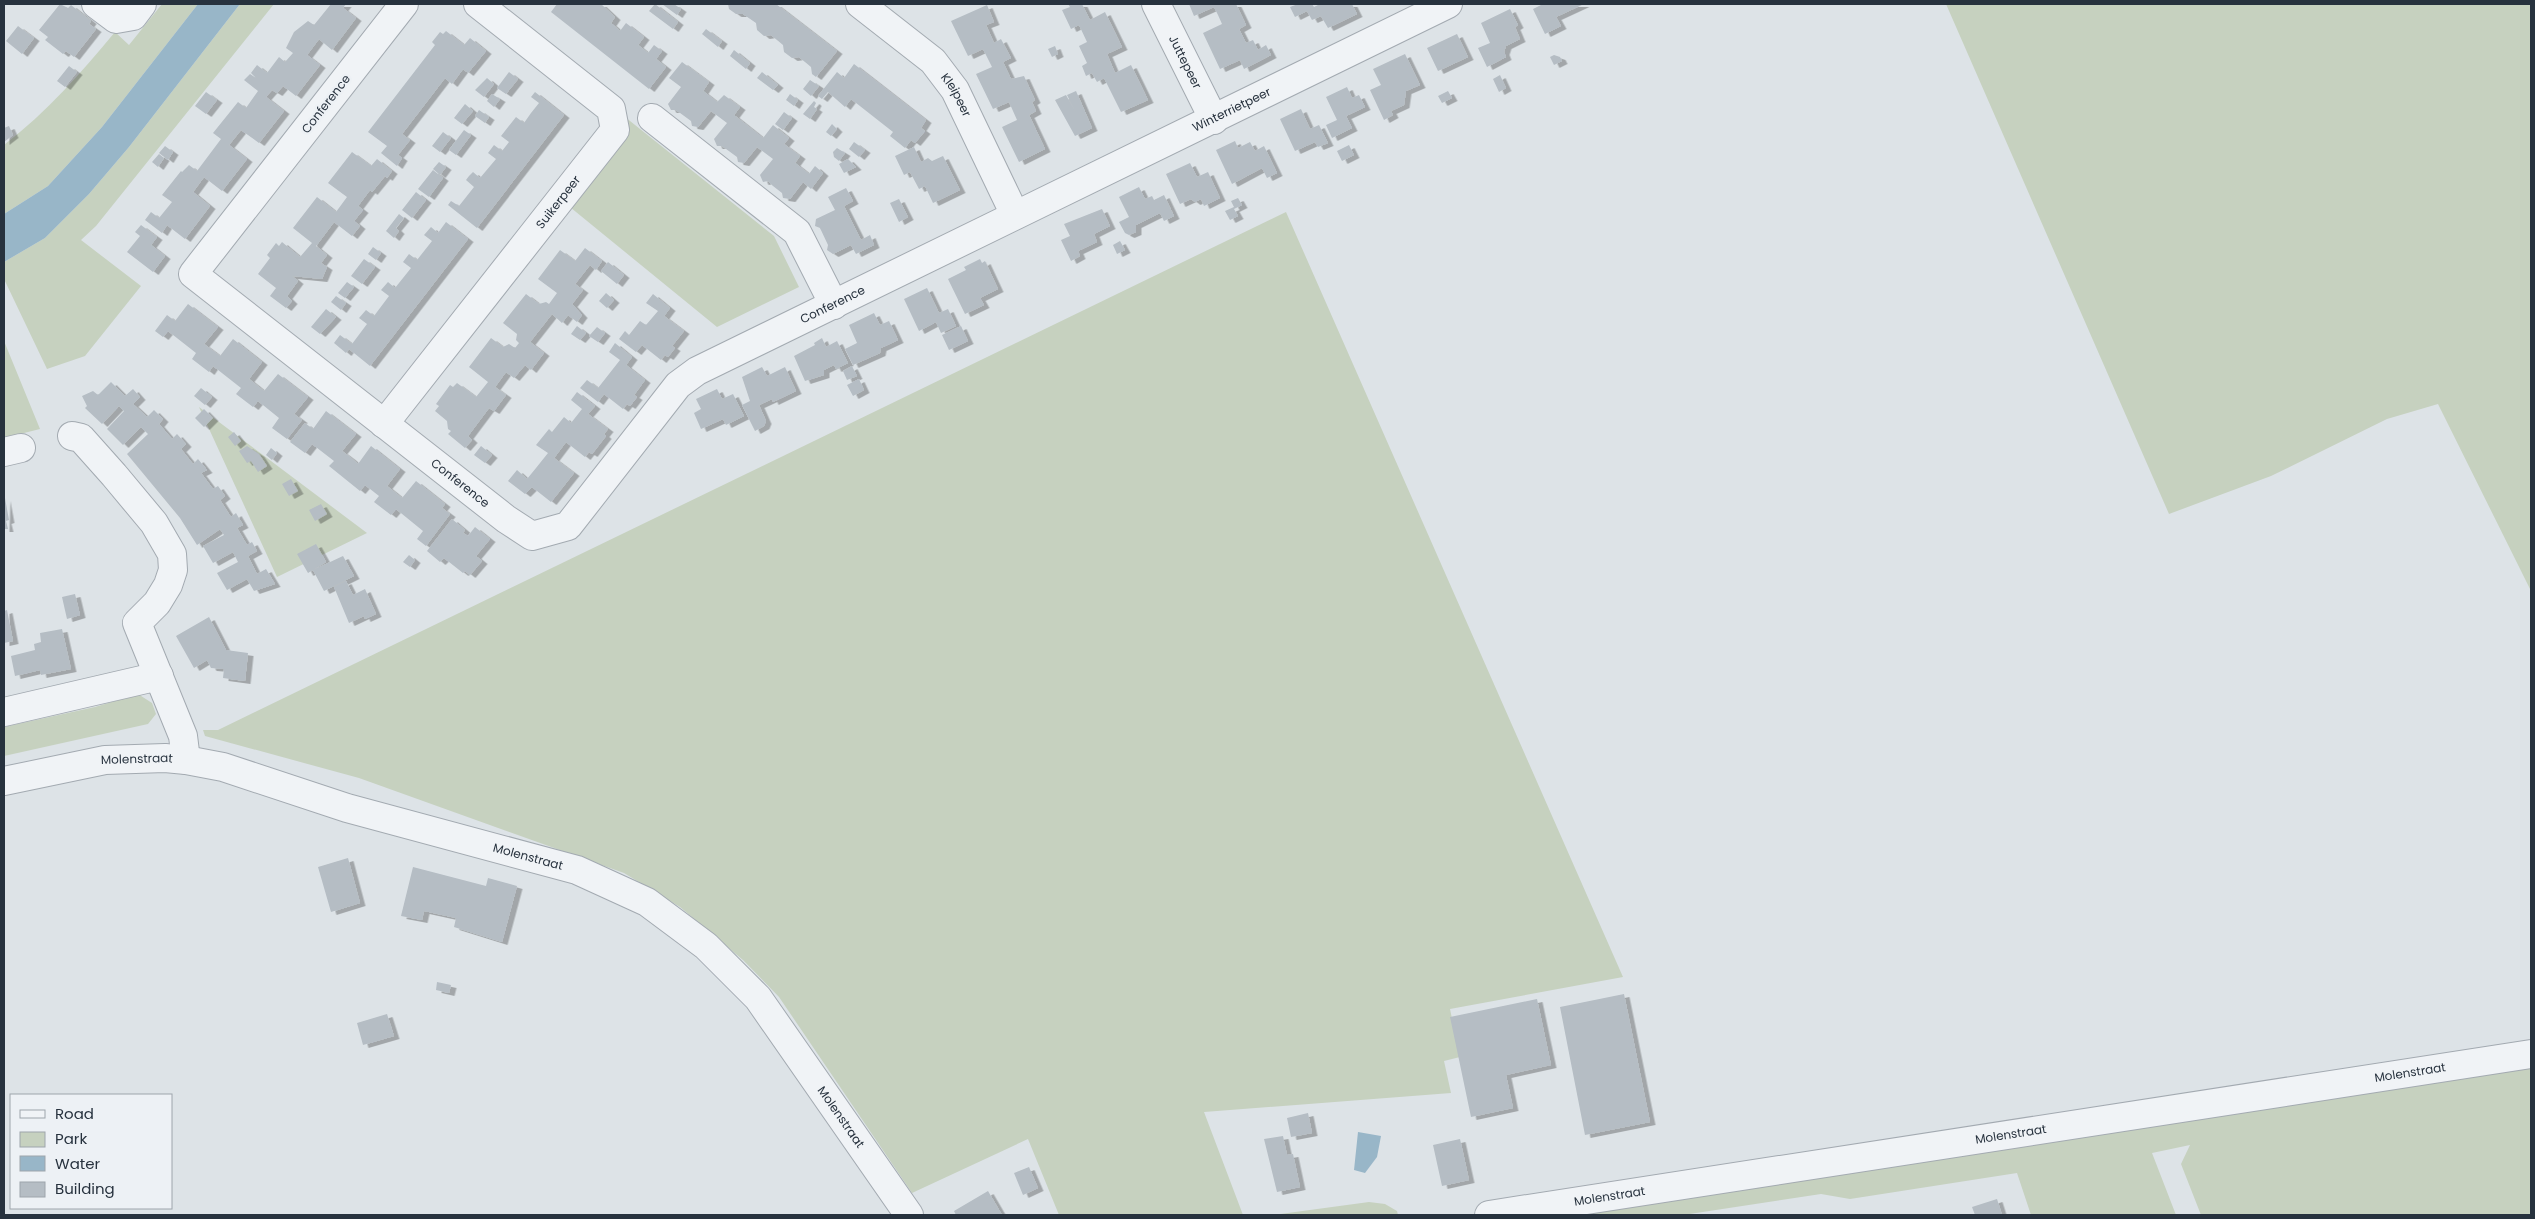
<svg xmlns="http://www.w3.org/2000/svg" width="2535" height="1219" viewBox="0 0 2535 1219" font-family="Poppins,sans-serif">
  <defs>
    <filter id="shadow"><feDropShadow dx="5.5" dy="3" stdDeviation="0" flood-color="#0004"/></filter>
  </defs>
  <rect width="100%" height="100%" fill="#dde3e7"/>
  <!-- green -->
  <path fill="#c6d1bf" d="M162,4H198L102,127L48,186L4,214V145C47,112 81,73 115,32L129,45Z
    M240,4H274L96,226L81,240L141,286L85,356L47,369L4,279V262L45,238L89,194L129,147Z
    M1946,4H2531V591L2438,404L2387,419L2271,476L2169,514Z
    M625,117L774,236L799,287L717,327L565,203Z
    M1286,212L1623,977L1450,1009L1460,1057L1444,1061L1451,1093L1204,1112L1243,1215H1059L1028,1139L912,1193L779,997L743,960L680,907L624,873L359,778L205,736L203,730H218Z
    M4,341L40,429L4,438Z
    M199,407L367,533L277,577Z
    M138,694L152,703L156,714L148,724L4,756V727L95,707Z
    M2531,1067V1215H2201L2181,1164L2190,1145L2152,1153L2176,1215H2031L2017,1173L1850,1199L1821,1194L1683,1215H1579Z
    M1369,1202L1385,1204L1397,1211L1398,1215H1273Z"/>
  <!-- water -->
  <path fill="#98b6c8" d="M198,4H240L129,147L89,194L45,238L4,262V214L48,186L102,127Z
    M1358,1132L1381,1136L1377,1157L1365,1173L1354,1170Z"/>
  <!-- building -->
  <path fill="#b5bdc4" filter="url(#shadow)" d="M60,4L68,8L71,5L91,21L89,24L96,29L74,57L66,51L63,54L45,40L48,37L39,30Z
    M331,4H346L343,8L356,18L332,50L319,39L307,55L320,65L296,96L283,86L277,93L272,90L266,97L284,111L259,143L241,130L229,145L247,159L222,191L204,177L193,192L210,206L185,239L167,225L162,233L145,220L151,212L159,218L172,202L162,195L181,171L182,172L189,165L197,171L221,139L213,133L238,102L246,108L258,91L244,80L250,74L256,78L251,73L257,65L267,73L279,57L285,62L293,53L286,48L294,32L308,21L314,25Z
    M557,4H601L615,17L611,23L620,31L626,23L644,37L638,45L648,53L654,45L662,51L656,59L666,67L649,89L551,12Z
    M655,4L678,22L673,29L649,11Z
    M662,4H674L681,9L677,15Z
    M728,4H776L837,51L816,77L812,74L811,67L799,57L792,58L784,52L783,45L771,35L764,36L757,30L756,23L743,14H736L729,9Z
    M1068,4H1082L1090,20L1105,12L1122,47L1107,54L1115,73L1131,65L1148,100L1121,112L1104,78L1097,82L1092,73L1086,76L1082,66L1087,63L1079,46L1087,42L1079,25L1071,29L1062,10L1070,7Z
    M1189,4H1236L1246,25L1239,29L1246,43L1253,40L1258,50L1266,45L1271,55L1244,69L1240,60L1220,69L1203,33L1222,24L1218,15L1214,7L1194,16Z
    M1298,4H1312L1314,7L1320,4H1352L1357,14L1328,28L1321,16L1312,20L1307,11L1295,17L1290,7Z
    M1543,4H1584L1556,17L1561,26L1545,34L1533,9Z
    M987,5L994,22L986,25L994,43L1001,39L1011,58L1003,62L1011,79L1024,76L1035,100L1032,102L1036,111L1029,115L1045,149L1019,162L1002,127L1017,120L1009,102L993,109L976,74L992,67L983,49L968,56L951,21Z
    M1510,9L1518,25L1515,27L1520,39L1506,46L1504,52L1506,57L1487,67L1478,48L1490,43L1481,23Z
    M18,26L34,38L22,54L6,41Z
    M706,29L722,41L718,47L702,34Z
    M446,31L464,45L470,38L486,51L468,73L463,69L452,84L445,78L402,134L410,140L398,155L402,158L397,166L381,153L387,146L368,132L435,45L432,42L440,32L443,34Z
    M1457,34L1468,57L1438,71L1427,48Z
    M1055,46L1058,54L1052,57L1048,49Z
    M734,50L750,63L746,69L730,56Z
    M1405,54L1420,85L1406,91L1404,105L1391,111L1393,115L1384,120L1370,90L1381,85L1373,69Z
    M1554,55L1560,57L1562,61L1554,65L1550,57Z
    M682,62L709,82L703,91L717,102L724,95L740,107L734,115L763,138L773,125L789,138L784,144L800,156L795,163L809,174L815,166L823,173L811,189L803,182L790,199L783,198L782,193L773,186L768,181L763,182L760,175L773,159L757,147L744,163L738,162L737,157L722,146H717L714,139L727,123L711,111L698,127L692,126L691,121L676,110H671L668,104L681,87L669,78Z
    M854,64L926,120L921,128L925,131L915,143L911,140L905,148L890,136L893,132L851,99L845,107L828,92L822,99L818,96L837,72L844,78Z
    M69,66L77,72L65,87L57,81Z
    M509,72L518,79L506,94L497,88Z
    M762,72L778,85L773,90L757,78Z
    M1500,75L1506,88L1499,92L1493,79Z
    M487,78L494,84L484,97L475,90Z
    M810,80L819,86L811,96L803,89Z
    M1347,87L1352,98L1359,95L1365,107L1346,116L1352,128L1332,138L1326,125L1337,120L1326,97Z
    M1076,91L1092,128L1075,136L1055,100L1066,95L1076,113L1067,95Z
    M1448,91L1452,98L1442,103L1438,96Z
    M206,92L217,100L206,114L195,106Z
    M535,92L564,115L477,228L448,205L451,201L459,206L474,187L466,180L469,176L473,172L480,178L496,159L488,153L494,145L502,151L509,142L501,136L516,117L524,123L531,113L539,103L531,97Z
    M492,94L500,99L494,107L487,101Z
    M790,94L798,100L794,106L786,100Z
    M814,101L816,103L814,107L817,109L810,119L803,114Z
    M465,104L473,111L462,124L454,118Z
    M1301,109L1310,129L1319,125L1328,143L1318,147L1315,142L1295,151L1280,119Z
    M479,110L489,117L485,123L475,116Z
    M784,112L792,118L783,130L775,124Z
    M832,124L837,129L831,136L826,132Z
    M9,126L13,135L4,142V128Z
    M464,130L471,135L456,155L449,150Z
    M443,132L451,138L440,152L432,146Z
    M1235,141L1238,148L1250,142L1255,151L1264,146L1277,173L1267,178L1262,168L1232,184L1216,150Z
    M854,142L865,150L859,157L849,149Z
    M1349,145L1354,155L1342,161L1337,151Z
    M165,146L173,152L168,160L159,153Z
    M914,147L921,162L928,158L932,161L943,156L960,190L933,203L925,186L919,189L910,172L904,175L895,156Z
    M837,148L845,153L839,161L834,157L833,152Z
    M352,152L371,166L377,159L392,171L387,178L385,176L372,192L370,190L358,206L363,210L354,221L360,226L352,236L334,222L316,246L327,255L321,263L327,267L322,279L292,276L298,281L287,296L292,301L286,308L270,296L276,288L258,274L270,258L267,255L276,243L279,246L282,242L300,257L312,243L293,228L317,197L336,212L347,197L328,183Z
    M159,154L164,158L158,167L152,162Z
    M848,159L856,167L844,173L839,164Z
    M439,162L446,167L440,175L433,169Z
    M1190,163L1197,177L1208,172L1220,198L1204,206L1201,199L1195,202L1191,199L1180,204L1166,174Z
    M433,170L443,178L429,197L418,189Z
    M1139,187L1145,199L1152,196L1154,200L1164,195L1174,216L1164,221L1160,213L1136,225V232L1129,235L1125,233L1119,222L1129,217L1119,197Z
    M846,188L853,201L844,206L861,240L870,235L874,245L856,254L851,245L833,254L827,250L828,245L820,228L815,226L816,219L835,210L828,197Z
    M416,192L426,200L412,218L402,210Z
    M1238,198L1242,205L1234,209L1238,216L1230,220L1225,211L1234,207L1231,201Z
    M899,199L908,217L899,222L890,203Z
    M1102,209L1110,226L1094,234L1097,242L1078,251L1080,256L1071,261L1061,240L1070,236L1064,224Z
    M399,214L404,218L396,228L399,231L394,238L386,231Z
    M446,222L468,239L370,366L349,349L346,353L334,343L340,335L352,344L367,324L359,318L366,310L374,316L389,296L381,290L388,282L395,288L411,268L403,262L409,254L417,260L432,241L424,235L431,227L438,233Z
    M141,225L157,237L151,245L165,256L153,272L127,252L140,236L135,232Z
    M1120,241L1125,250L1117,254L1113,245Z
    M373,247L381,253L376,260L368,254Z
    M585,248L602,261L596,270L590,265L575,284L583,290L572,304L582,315L577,322L568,315L562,323L552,314L530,342L544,353L531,370L525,365L514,378L506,372L495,387L506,395L494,411L489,408L468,436L472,440L465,448L448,434L451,431L448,429L447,421L435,411L439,406L436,404L450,385L453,387L457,383L476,397L488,382L469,367L491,338L503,347L509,344L515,348L519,343L516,340L517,334L503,323L526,294L539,304L546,302L549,304L557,293L538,279L560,250L575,261Z
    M364,259L375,267L362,284L351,276Z
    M980,259L982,263L985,261L998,289L980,298L984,305L965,314L948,279L966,270L964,267Z
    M608,262L624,275L617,284L601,271Z
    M347,282L354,287L345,298L338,293Z
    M927,288L939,313L948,309L956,326L941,333L936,322L919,331L904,299Z
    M606,293L614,300L607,308L599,301Z
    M653,294L670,308L664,316L684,331L672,346L675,348L668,357L665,355L661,360L642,345L636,352L619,339L625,331L629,335L640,321L646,325L658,311L646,303Z
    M336,296L346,303L341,310L331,302Z
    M188,304L218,327L204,344L220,356L233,339L262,362L249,379L264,391L278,374L308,397L294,414L302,420L287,439L272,428L279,418L258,401L253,407L236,394L241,388L213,366L209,372L192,359L196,353L168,331L163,337L155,331L167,315L175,321Z
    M326,309L336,317L320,334L311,327Z
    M874,313L880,325L889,321L898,340L881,348L880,353L853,365L845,349L857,343L849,325Z
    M577,326L586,333L580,340L571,334Z
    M961,326L968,341L949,350L942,335Z
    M597,327L605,333L598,342L589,336Z
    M822,338L826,347L837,341L848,363L836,369L834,365L824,370V375L805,381L794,356L815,345L814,343Z
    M615,343L632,357L626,365L645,380L634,395L637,397L630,406L627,404L623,409L604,394L598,402L580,388L587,380L598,388L620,360L609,352Z
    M852,366L857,376L847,380L843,371Z
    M762,367L767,376L785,367L796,391L773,402L772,399L759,405L766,421L764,426L755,431L742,405L750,401L742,377Z
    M859,379L864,390L853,396L847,385Z
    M111,382L125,396L133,389L140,397L133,404L147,417L154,410L163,419L159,424L172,439L177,434L186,444L181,449L193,464L198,459L207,470L201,473L213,489L218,486L225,496L220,500L231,517L236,513L243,525L237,528L247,545L252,542L257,551L248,556L257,574L266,569L275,584L254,591L247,579L227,590L217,573L238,562L233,552L213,563L203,546L224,535L220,529L197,545L180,518L127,454L148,434L141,427L123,445L107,429L124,411L119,406L102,424L85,408L87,406L82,396L93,391L98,395Z
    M201,388L212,397L205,405L194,396Z
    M717,389L722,399L733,394L744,416L726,425L723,419L701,429L694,413L701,409L696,399Z
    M577,392L595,406L588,414L608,429L604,434L606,436L592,454L589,452L585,457L566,442L554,458L574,473L551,502L532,487L525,494L508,481L517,470L527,479L536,468L548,453L536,445L549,429L552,432L564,417L571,423L582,409L571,400Z
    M204,409L213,418L204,427L195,418Z
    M326,411L356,434L342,451L350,457L358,464L371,446L400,469L387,486L402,498L416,481L445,504L442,508L450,514L426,546L417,539L423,531L396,509L391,515L374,502L379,496L365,485L360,491L329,466L334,461L312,444L305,453L290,442L305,423L313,429Z
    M234,432L241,441L235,446L228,437Z
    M247,446L259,454L267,466L258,472L251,461L247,463L239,451Z
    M481,446L492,455L485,463L474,455Z
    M271,448L277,453L272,460L266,455Z
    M291,479L298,491L289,496L282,484Z
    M5,498L9,520L6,521L8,529H4Z
    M321,504L327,514L315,521L309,510Z
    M452,519L465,530L463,533L468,536L475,527L490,539L476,556L482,561L470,575L465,571L463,573L444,558L440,562L427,551Z
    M316,544L326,562L308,573L297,554Z
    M409,555L415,560L410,567L403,562Z
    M343,556L354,576L324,591L313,570Z
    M346,581L353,595L365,589L376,614L365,619L364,616L349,623L334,587Z
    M75,594L80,615L67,619L62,597Z
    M7,610L13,641L4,643V611Z
    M209,617L226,650L248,653L245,681L223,678L224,669L211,668L207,660L194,668L176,636Z
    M62,629L71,669L41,675L40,670L15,676L11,656L35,650L34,644L41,642L40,633Z
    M348,858L360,903L331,912L318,867Z
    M413,867L486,886L488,878L517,886L502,942L454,927L456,918L424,911L422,920L401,916Z
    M437,982L451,985L449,993L436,990Z
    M1624,994L1650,1122L1585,1135L1560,1007Z
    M1537,999L1551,1065L1506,1075L1513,1108L1471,1117L1450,1017Z
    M387,1014L394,1036L363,1045L357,1023Z
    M1308,1113L1312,1133L1291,1137L1287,1118Z
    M1283,1136L1287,1155L1293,1154L1300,1187L1277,1192L1264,1139Z
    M1460,1139L1469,1180L1442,1186L1433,1145Z
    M1029,1167L1038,1188L1023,1195L1014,1173Z
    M988,1191L1002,1215H956L954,1211Z
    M1997,1199L2002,1215H1975L1972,1207Z"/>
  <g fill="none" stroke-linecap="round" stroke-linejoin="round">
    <!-- minor casing -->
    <g stroke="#a3aab1" stroke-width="30">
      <g id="minor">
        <path d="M96,4L116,19L133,16L142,4"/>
        <path id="s1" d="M404,4L193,274L506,519L532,536L568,526L678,385L697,371L1448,4"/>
        <path id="s2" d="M860,4L933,61L955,90L1015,215"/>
        <path id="s3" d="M1156,4L1214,120"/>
        <path d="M652,118L797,232L834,305"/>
        <path id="s4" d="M384,424L615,130L611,109L478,4"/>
        <path d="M72,436L81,438L114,475L154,523L172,554L173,570L168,585L157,603L137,623L183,736L186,760"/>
        <path d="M4,452L21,448"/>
        <path d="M4,712L159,676"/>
        <path id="s5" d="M4,781L105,760L165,758L186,760L223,767L347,808L577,870L647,902L706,946L758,998L909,1215"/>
        <path id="s6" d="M1489,1215L2531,1054"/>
      </g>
    </g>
    <!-- minor -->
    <use href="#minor" stroke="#f0f3f6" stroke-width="28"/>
  </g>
  <g text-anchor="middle" stroke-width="5" stroke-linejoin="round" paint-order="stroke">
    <!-- street labels -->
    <g font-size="12" fill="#27323e" stroke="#edf1f5">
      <text dy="4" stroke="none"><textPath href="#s3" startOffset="65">Juttepeer</textPath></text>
      <text dy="4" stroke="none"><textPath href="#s2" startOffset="134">Kleipeer</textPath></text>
      <text transform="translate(326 104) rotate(-52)" y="4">Conference</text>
      <text dy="4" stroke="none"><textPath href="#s1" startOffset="1606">Winterrietpeer</textPath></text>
      <text dy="4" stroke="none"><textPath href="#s4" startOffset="282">Suikerpeer</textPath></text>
      <text dy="4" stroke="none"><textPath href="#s1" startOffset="1162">Conference</textPath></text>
      <text dy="4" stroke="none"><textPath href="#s1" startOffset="682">Conference</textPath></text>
      <text dy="4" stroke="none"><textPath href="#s5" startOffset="135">Molenstraat</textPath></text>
      <text dy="4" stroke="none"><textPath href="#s5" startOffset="540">Molenstraat</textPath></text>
      <text dy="4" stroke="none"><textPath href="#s6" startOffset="932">Molenstraat</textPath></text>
      <text dy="4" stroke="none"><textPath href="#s5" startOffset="960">Molenstraat</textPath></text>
      <text dy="4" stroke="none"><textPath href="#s6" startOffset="528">Molenstraat</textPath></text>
      <text dy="4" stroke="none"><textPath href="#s6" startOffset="122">Molenstraat</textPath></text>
    </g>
  </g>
  <!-- border -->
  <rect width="2535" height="1219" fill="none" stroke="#27323e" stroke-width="10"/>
  <!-- legend -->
  <rect x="10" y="1094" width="162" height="115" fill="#edf1f5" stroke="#9ea5ac"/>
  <rect x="20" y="1110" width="25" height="8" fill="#f0f3f6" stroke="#9ea5ac"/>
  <text x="55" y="1119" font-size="15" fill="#27323e">Road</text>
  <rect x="20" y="1132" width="25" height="15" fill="#c6d1bf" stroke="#9ea5ac"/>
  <text x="55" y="1144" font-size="15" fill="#27323e">Park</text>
  <rect x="20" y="1156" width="25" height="15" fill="#98b6c8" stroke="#9ea5ac"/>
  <text x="55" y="1169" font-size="15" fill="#27323e">Water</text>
  <rect x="20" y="1182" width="25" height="15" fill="#b5bdc4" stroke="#9ea5ac"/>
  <text x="55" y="1194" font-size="15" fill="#27323e">Building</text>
</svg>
